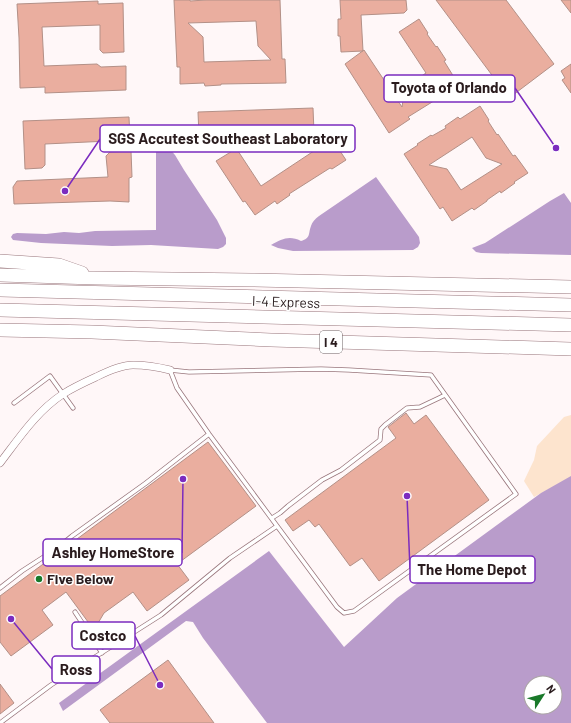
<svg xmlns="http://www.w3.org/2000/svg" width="571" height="723" viewBox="0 0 571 723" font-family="Barlow,sans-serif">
  <rect width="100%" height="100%" fill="#fff7f8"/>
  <!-- green -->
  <path fill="#fde4ce" d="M571,415V477L534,497L524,481L534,460L537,446L564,417Z"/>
  <!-- water -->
  <path fill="#b99ccb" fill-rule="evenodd" d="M158,136H162L168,147L175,155L184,170L217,220L226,238V244L223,247L218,249L151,245L112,246L41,243L13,240L11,237L13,234L17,233L46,234L64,232L79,233L95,231L156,230V138Z
    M376,177L419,237L420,243L418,247L413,250L293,251L278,248L271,245C282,239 289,235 301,241C311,238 308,234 311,226C312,222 315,219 319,216Z
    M564,193L571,203V255L481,253L476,252L472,248L485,243L550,201Z
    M571,476V723H267L203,638L193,622L186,621L63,711L59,703L269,551L344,647L397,598L541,493ZM531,683H555V707H531Z"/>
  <!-- building -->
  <path fill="#eaae9f" stroke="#b39087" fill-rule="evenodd" d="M174,0H190V1L206,0H280L282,59H285L286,83L221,84V85L205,86L204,83L180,84V67H177ZM256,21L258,46L271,60L204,62L203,37L188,23Z
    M340,0H406L407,10L404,13L361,15L363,51L341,52L340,36H338V19H341Z
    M436,0H506L554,64L509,98Z
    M561,0H571V13Z
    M98,1V4L123,3L124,52L103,53L100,50V25L42,27L44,66L97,64L101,67L126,66V90L45,93V87L20,88L19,38L17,4Z
    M419,19L428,33L427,34L436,47L437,46L446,60L444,61L457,82L443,91L445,94L408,117L410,119L389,133L345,64L364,50L402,107L405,87L426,73L399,32Z
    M571,64V93L562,80L565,78L561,71Z
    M480,106L489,120L488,121L497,135L498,134L513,156L515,155L528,173L514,182L515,183L501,193L500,191L487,200V201L474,210L472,208L452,221L443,207L440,209L404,154L418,145L417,144L431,135L432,136L446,128L445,126L458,117L460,119ZM472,137L486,158L502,164L461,190L447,169L429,165Z
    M313,108L314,132L199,136L198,112Z
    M129,117L130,140L45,144V165L42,168L25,169L23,121Z
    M332,139L346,160L332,169L330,168L289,194L290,195L277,204L275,201L255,215L245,201L243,202L216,161L234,150L238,151L261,186Z
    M131,151L132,177L129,178V202L110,201L14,204L13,187L17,181L108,177L106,156L110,152Z
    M406,413L414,424L426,415L489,500L379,581L362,558L350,566L319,524L315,527L309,520L293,531L285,520L396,438L388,427Z
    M208,442L256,506L177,564L189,580L147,611L133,592L104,613L94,630L66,592L42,610L53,625L11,656L0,642V596Z
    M168,660L214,723H110L100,710Z
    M0,684L14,703L0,714Z"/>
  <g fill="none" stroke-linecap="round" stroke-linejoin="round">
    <!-- lane casing -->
    <g stroke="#99767c" stroke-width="5">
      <path id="lane" d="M321,369L349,370L431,375L516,494L354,611L344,613L337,607L209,434L177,388L170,370L189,372Z
        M14,403L50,376L73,408
        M272,518L280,513L288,506L322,480L341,470L380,440L381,429L385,425L407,408L420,407L439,398L445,395
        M0,588L22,571L56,549L72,536L146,483L209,434
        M75,612L102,653
        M0,723L51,685L161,615L230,558L277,526"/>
    </g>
    <!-- street casing -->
    <g stroke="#99767c" stroke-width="8">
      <path id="street" d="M0,463C19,438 37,411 63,394C74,387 85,382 96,377C106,372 122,365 133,365C146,365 158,367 170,370"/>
    </g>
    <!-- highway casing -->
    <g stroke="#99767c" stroke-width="14">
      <path id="highway" d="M0,261L59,265L82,273
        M0,275L94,278L251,280L571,287
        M0,290L571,305
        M0,310L571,325
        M0,330L92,332L271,340L571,349"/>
    </g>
    <!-- lane -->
    <use href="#lane" stroke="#fff" stroke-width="3.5"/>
    <!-- street -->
    <use href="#street" stroke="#fff" stroke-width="7"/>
    <!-- highway -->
    <use href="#highway" stroke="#fff" stroke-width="13"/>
  </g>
  <!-- markers -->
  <circle fill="#19792a" stroke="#fff" stroke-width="1.5" cx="39" cy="579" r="4"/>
  <g text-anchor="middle" stroke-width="3" stroke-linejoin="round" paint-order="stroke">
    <!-- shield labels -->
    <rect fill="#fff" stroke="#6a6062" stroke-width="1" x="320" y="331" width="22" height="22" rx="3"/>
    <g font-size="13" font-weight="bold" fill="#2a1c1e">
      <text x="331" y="347">I 4</text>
    </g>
    <!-- street labels -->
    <g font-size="14" fill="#2a1c1e" stroke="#fff">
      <text transform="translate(286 302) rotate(2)" y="5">I-4 Express</text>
    </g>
    <!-- poi labels -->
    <g font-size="14" font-weight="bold" fill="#2a1c1e" stroke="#fff" text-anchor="start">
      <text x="47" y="584">Five Below</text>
    </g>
  </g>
  <!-- callouts -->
  <path fill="none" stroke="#7b2cbf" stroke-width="1.5" d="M556 148L515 88M65 191L100 139M183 479L182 553M407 496L410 569M160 685L135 636M11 619L52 669"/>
  <g fill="#7b2cbf" stroke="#fff" stroke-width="1.5">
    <circle cx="556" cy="148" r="4"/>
    <circle cx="65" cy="191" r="4"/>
    <circle cx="183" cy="479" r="4"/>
    <circle cx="407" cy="496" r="4"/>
    <circle cx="160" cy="685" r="4"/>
    <circle cx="11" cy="619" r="4"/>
  </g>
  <g fill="#fff" stroke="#7b2cbf" stroke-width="1.5">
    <rect x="384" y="75" width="131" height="27" rx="4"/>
    <rect x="100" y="125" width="255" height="27" rx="4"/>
    <rect x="43" y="539" width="139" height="27" rx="4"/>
    <rect x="410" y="556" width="125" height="27" rx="4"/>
    <rect x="72" y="622" width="63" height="27" rx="4"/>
    <rect x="52" y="656" width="48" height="27" rx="4"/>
  </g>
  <g font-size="15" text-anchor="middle" font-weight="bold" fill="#2a1c1e">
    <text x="449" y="93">Toyota of Orlando</text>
    <text x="228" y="144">SGS Accutest Southeast Laboratory</text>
    <text x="113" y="558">Ashley HomeStore</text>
    <text x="472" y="575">The Home Depot</text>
    <text x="103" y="641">Costco</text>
    <text x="76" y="675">Ross</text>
  </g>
  <!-- north arrow -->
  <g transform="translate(543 695) rotate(54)"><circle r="19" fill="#ffffff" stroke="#aaa4a5"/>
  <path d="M0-3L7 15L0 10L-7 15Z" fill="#19792a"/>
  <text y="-6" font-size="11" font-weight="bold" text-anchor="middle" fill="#2a1c1e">N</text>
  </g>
</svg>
